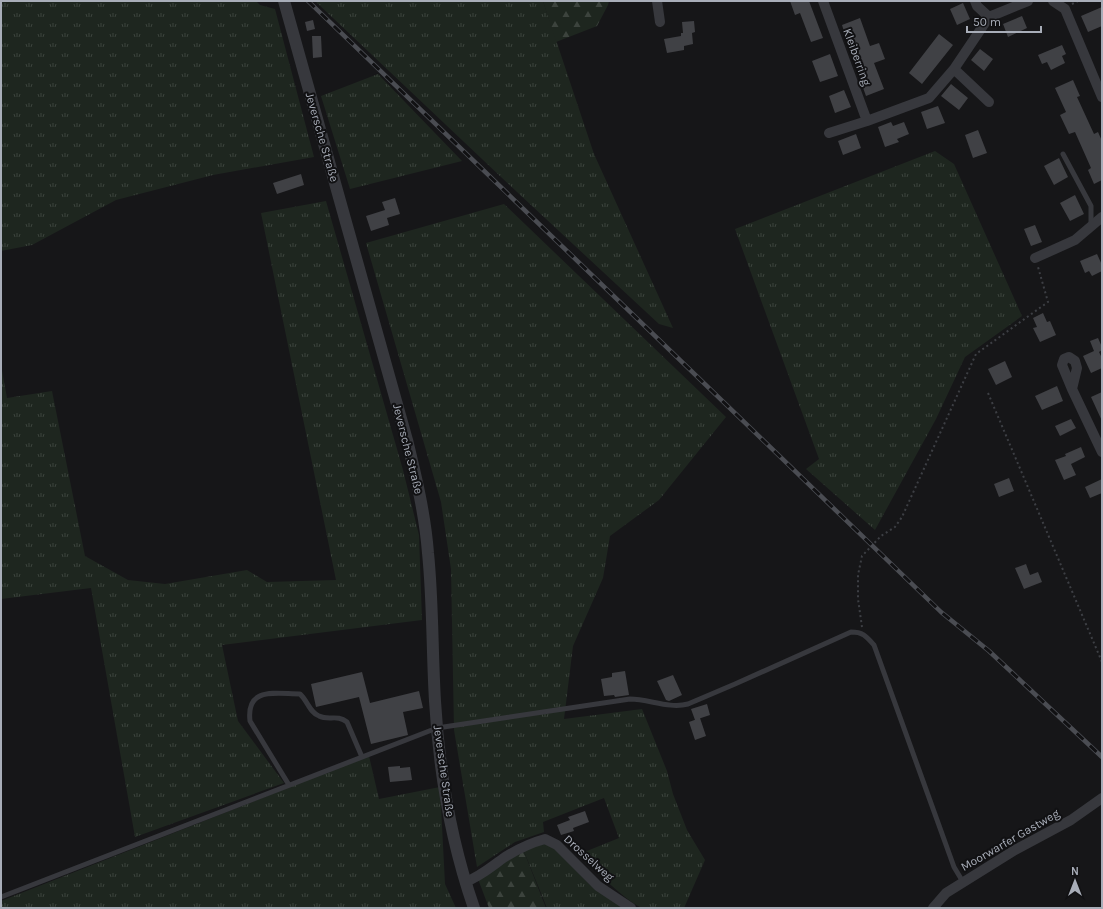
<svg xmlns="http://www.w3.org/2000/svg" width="1103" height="909" viewBox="0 0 1103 909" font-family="Karla,sans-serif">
  <defs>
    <pattern id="grass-tufts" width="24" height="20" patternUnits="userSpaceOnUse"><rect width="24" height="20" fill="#1e261f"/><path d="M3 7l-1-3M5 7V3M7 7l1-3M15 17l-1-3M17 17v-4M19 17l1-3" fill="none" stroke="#3c433d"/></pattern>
    <pattern id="forest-firs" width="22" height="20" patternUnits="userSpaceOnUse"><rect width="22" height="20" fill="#1e261f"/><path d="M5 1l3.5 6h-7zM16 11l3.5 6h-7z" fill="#3c433d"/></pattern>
  </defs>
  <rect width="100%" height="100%" fill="#161618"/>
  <!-- grass -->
  <path fill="url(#grass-tufts)" d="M1,1H256L260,5L275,9L314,157L213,175L116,200L32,245L1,251Z
    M315,1H543L594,154L673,328L659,324L517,192Z
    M378,74L462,161L350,189L321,96Z
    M935,151L954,164L1022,316L965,357L936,419L875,530L806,469L819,459L735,229Z
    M326,201L403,470L419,535L422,620L222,645L238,721L284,783L135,837L91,588L1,599V365L7,398L52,391L85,556L128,580L165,584L247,570L267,582L336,580L261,213Z
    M504,204L726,417L659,500L610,536L603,578L573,646L564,719L642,709L667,771L673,794L687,830L705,860L684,908C674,908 652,909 643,908C629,905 592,866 577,855L619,838L604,798L543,822L544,832L515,842L477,867L454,730L451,569L441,502L366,243Z
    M369,756L379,799L440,787L445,884L456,908H1V901Z
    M545,843L556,849L589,884L623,908H547L523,849Z"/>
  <!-- forest -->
  <path fill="url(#forest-firs)" d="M543,1H609L608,5L597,26L556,42Z
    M523,849L546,908H489L478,879Z"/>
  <!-- building -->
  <path fill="#404145" d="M790,1H809L823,38L811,42L800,13L795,15Z
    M963,3L970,19L957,25L950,9Z
    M1102,7V26L1088,32L1081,16Z
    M1022,16L1027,28L1008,37L1003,24Z
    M860,18L870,46L879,43L885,59L874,63L884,89L866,96L861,82L866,80L851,39L847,41L842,25Z
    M313,20L315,29L307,31L305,22Z
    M694,21L695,32L692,33L693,44L684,46V50L667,53L664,39L681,36V33H683L682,22Z
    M939,34L953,45L922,84L909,73Z
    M312,36H321L322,57L313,58Z
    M1062,45L1066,54L1062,56L1065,63L1051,70L1047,62L1042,64L1038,55Z
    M980,49L993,59L984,71L971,60Z
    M830,54L838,76L820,82L812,61Z
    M1073,80L1080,96L1077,97L1094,134L1098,132L1102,141V180L1094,184L1088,170L1091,168L1075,132L1069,134L1060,115L1066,112L1055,88Z
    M951,84L968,98L959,110L941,96Z
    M844,90L851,107L835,113L829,96Z
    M938,106L945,123L927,129L921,112Z
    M891,122L893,126L904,122L909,134L897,139L899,142L885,147L878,127Z
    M978,130L987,153L973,158L965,135Z
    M856,134L861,148L843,155L838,141Z
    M1059,158L1068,177L1054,185L1044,166Z
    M301,174L304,185L277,194L273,183Z
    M1075,195L1084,214L1070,221L1060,203Z
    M395,198L400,214L387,218L389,225L371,231L366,216L385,210L382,202Z
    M1035,225L1042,242L1031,246L1024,229Z
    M1097,254L1102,265V271L1092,276L1089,271L1085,273L1080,261Z
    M1043,313L1047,322L1050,321L1056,335L1040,342L1033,328L1037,327L1033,318Z
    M1098,338L1102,347V350L1099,352L1102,358V368L1091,373L1083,356L1094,351L1090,341Z
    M1005,361L1012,377L996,385L988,369Z
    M1057,386L1063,401L1042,410L1035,396Z
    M1102,392V421L1091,397Z
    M1071,419L1076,428L1060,436L1055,426Z
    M1081,447L1085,457L1071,464L1076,475L1064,480L1055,460L1066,456L1065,454Z
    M1009,478L1014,491L999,497L994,484Z
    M1102,479V493L1090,498L1085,487Z
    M1026,564L1030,575L1038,572L1042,582L1024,589L1015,568Z
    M625,671L629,695L615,697L614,695L604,696L601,679L612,677V673Z
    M362,672L370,703L419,691L423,708L403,712L408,735L371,744L359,697L316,707L311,684Z
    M673,675L682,695L669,701L666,700L657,681Z
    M707,704L710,715L695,720L691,709Z
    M700,718L706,736L695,740L689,722Z
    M400,766V768L410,767L412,780L390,782L388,767Z
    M585,811L589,822L573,828L574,831L561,835L557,825L570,820L568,817Z"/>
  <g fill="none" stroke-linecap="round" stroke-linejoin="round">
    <!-- path -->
    <path stroke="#3d3f44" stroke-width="2" stroke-dasharray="2 3" stroke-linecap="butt" d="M1072,4L1078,1
      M988,393L1102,662
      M862,627L858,599V575L862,556L881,536L895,527L902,517L976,354L1048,302L1038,267"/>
    <!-- service -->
    <path stroke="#37383d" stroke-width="5" d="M1063,154L1091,206V225
      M289,785L250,721C246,686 276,694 300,694C307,700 310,713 319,716C329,721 337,714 347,722L362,757
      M1,897L437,728L630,699C649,699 669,709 688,704L735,684L851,632C863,632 866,636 874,645L954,867L963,882"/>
    <!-- minor -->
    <path stroke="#37383d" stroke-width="10" d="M657,1L660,22
      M823,1L867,121L829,133
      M975,1L977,6L989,17L1028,1
      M1053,1L1065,9L1102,97
      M954,69L989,102
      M867,121L929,98L954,69L989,17
      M1035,258L1075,240L1102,217
      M1072,389L1077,368L1075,361L1069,357L1064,359L1062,365L1072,389L1102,452
      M465,882C480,877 492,866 505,857C518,849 530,843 545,839L557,845L598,886L631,908
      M933,908L946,893L1015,850L1071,820L1102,798"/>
    <!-- tertiary -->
    <path stroke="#37383d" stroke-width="12" d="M284,1L407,440C416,477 425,514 428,553C433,602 432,651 435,701C439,770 451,842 474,908"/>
    <!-- rail casing -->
    <g stroke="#4a4c52" stroke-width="4.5">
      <path id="rail" d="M308,1L941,612L989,651L1102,757"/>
    </g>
    <!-- rail -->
    <use href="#rail" stroke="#111113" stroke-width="3" stroke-dasharray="9" stroke-linecap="butt"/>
  </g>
  <g text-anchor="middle" stroke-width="4" stroke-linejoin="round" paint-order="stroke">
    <!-- street labels -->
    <g font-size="12" fill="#a8adb8" stroke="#111113">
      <text transform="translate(857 57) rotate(70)" y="4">Kleiberring</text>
      <text transform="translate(322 137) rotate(74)" y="4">Jeversche Straße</text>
      <text transform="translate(408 449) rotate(76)" y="4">Jeversche Straße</text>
      <text transform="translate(444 771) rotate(82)" y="4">Jeversche Straße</text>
      <text transform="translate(1010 840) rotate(-30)" y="4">Moorwarfer Gastweg</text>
      <text transform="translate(589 858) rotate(42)" y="4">Drosselweg</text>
    </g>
  </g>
  <!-- border -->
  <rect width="1103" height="909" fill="none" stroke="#a8adb8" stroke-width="4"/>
  <!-- north arrow -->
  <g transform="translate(1075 881)" stroke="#111113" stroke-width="3" paint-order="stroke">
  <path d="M0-3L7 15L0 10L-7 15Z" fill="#a8adb8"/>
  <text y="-6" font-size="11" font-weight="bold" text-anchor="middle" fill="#a8adb8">N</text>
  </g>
  <!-- scale -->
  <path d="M967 26v6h74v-6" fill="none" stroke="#a8adb8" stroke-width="2"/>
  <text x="973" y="26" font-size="12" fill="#a8adb8" stroke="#111113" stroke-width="3" paint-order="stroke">50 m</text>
</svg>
